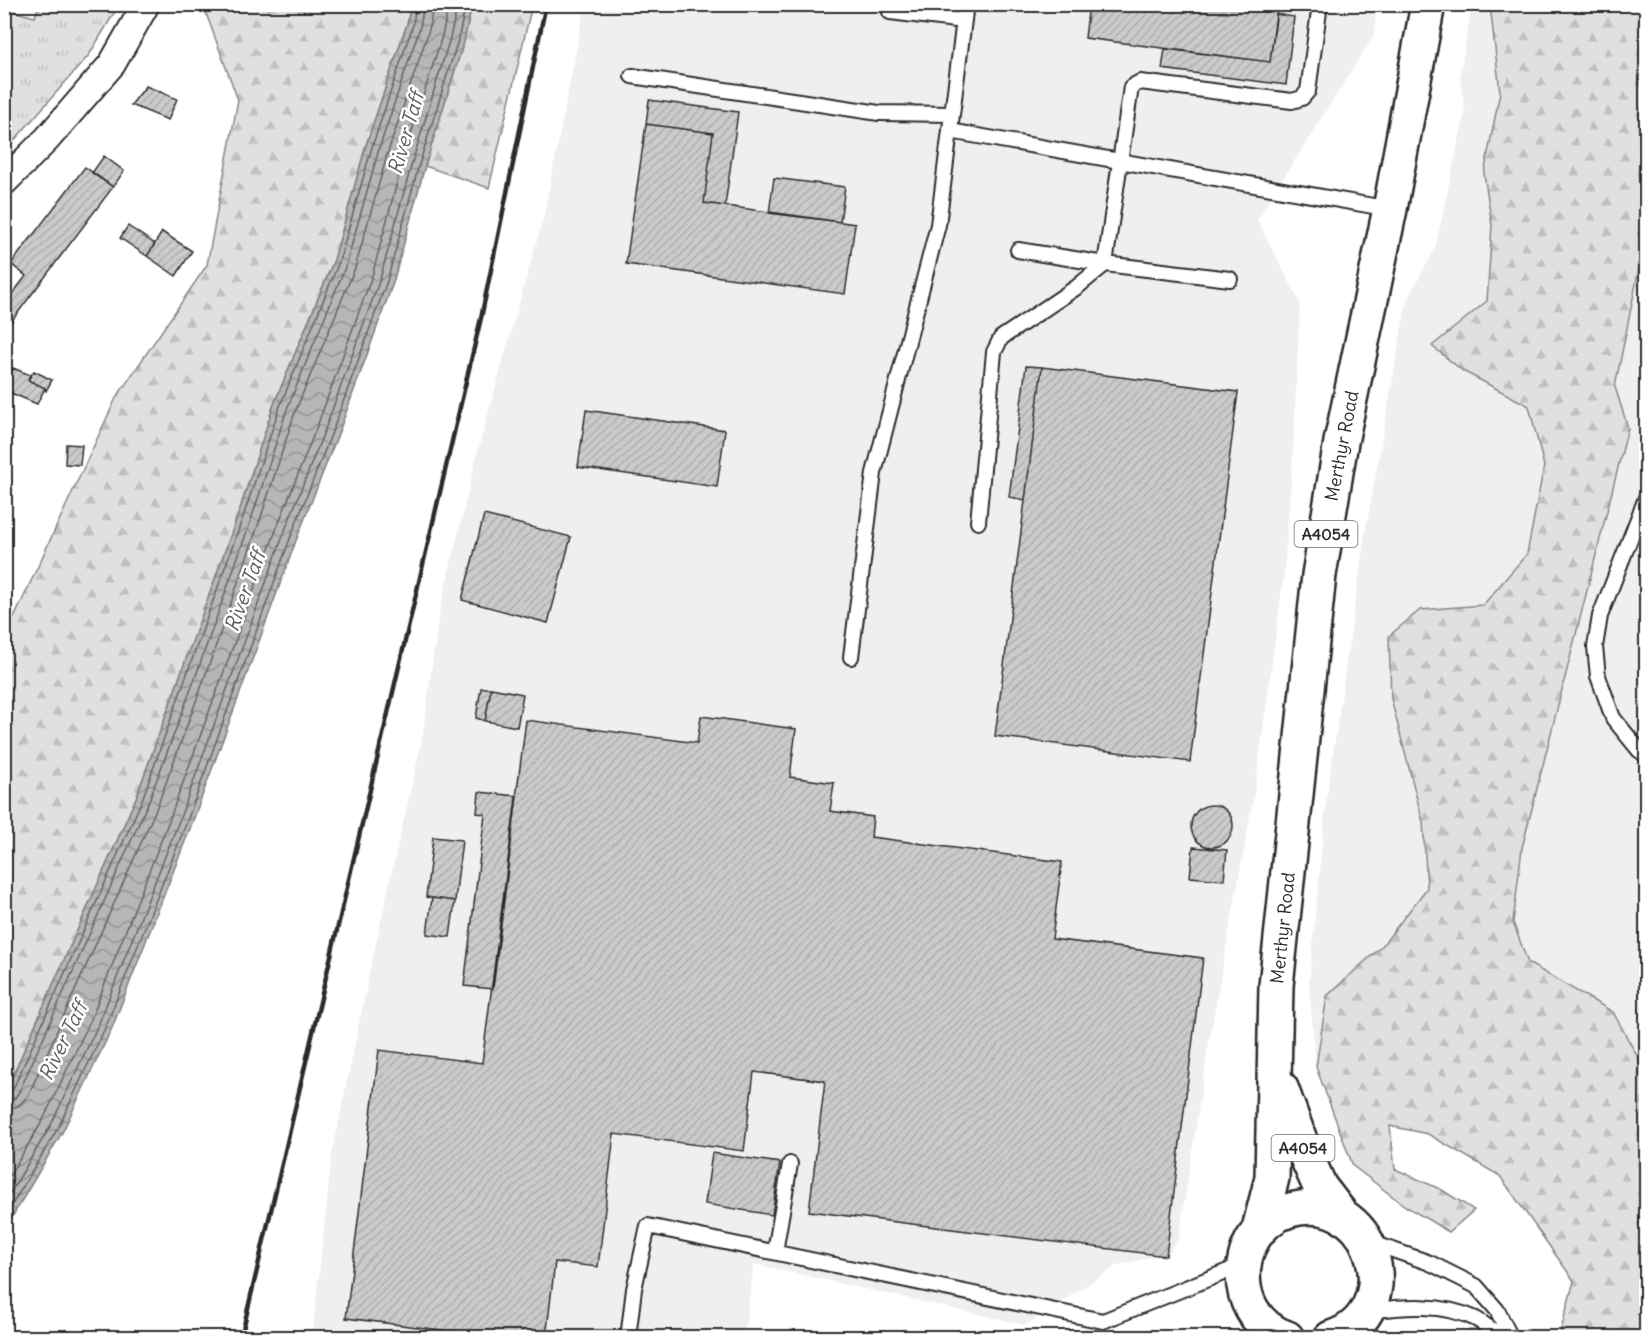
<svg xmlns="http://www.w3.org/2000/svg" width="1651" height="1342" viewBox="0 0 1651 1342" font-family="Delius,sans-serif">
  <defs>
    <pattern id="grass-tufts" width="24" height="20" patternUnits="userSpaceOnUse" patternTransform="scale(1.5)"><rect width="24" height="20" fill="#e0e0e0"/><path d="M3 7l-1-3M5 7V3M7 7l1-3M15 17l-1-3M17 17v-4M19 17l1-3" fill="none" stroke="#c0c0c0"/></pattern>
    <pattern id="forest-firs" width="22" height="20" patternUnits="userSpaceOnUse" patternTransform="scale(1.5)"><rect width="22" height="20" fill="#e0e0e0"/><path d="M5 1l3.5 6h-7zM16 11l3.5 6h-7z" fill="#c0c0c0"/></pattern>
    <pattern id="water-waves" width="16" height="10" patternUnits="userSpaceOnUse" patternTransform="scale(1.5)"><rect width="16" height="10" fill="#b6b6b6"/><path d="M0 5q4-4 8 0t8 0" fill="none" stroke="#949494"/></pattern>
    <pattern id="building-hatch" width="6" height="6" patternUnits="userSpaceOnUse" patternTransform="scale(1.5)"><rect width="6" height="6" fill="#cbcbcb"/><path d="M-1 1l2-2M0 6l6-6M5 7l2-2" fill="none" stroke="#aeaeae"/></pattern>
  </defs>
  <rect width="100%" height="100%" fill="#fff"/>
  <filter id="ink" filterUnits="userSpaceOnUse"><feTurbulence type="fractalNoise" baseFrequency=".0167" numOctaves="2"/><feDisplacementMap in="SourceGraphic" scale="12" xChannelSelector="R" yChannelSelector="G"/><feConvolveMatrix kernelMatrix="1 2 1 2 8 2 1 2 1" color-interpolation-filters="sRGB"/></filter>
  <g filter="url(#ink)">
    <!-- built -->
    <path fill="#efefef" d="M585,5H1377L1374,35L1257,220L1300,302L1293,454L1284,573L1255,790L1209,1041L1179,1237L1169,1253L1118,1265L1026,1325L754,1264L744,1337L312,1338L332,1155L371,965L422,740L439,614L478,450L544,215Z
      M1472,5H1646V1197L1316,1067L1309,984L1326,802L1365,534L1407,300L1435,249L1465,112L1460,75Z"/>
    <!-- grass -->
    <path fill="url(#grass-tufts)" stroke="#868686" stroke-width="1.5" d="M39,5H119L89,55L5,151V9L35,17Z"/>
    <!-- forest -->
    <path fill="url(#forest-firs)" stroke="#868686" stroke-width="1.5" d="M203,5H411L407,24L366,145L334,260L274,404L239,512L136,798L5,1093V615L14,618L116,398L207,265L238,100Z
      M472,5H532L489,188L425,166L464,41Z
      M1490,5H1646V234L1615,387L1628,428L1522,848L1513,922L1528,963L1613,1012L1646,1072V1337H1559L1574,1281L1500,1176L1428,1134L1390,1126L1395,1169L1442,1190L1474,1210L1449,1232L1405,1206L1353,1166L1316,1067L1327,996L1382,946L1427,888L1423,822L1391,699L1389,636L1420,610L1483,605L1527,554L1544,466L1529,406L1463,371L1432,346L1487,301L1492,225L1484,174L1500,92Z"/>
    <!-- water -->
    <path fill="url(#water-waves)" stroke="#7e7e7e" stroke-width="1.5" d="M411,5H472L464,41L425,166L393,283L340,429L297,538L191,826L112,1028L63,1131L5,1229V1093L136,798L239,512L274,404L334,260L366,145L407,24Z"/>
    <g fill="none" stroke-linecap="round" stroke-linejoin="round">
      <!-- shore -->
      <path stroke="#636363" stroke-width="1.5" d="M4,1093H9L13,1089L142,800L244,514L280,406L339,262L372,147L413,25L416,4
        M4,1101L14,1099L19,1092L148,803L194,681L252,517L287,409L346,265L379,149L420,27L424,4
        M4,1110L18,1106L28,1096L157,807L202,685L260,520L295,412L355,268L388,152L429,30L433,4
        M4,1185L43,1120L91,1019L170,818L276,530L319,421L372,276L403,160L442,36L449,4
        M4,1203L51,1125L99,1023L179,821L284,533L327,424L380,279L412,163L450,38L458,4
        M4,1218L58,1128L106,1026L186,824L291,536L334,427L387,281L419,165L458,40L466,4"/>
    </g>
    <!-- building -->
    <path fill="url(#building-hatch)" stroke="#2b2b2b" stroke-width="1.5" d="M1089,4H1278L1270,62L1085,38Z
      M1276,14L1294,17L1286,85L1162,69L1165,49L1270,62Z
      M146,86L177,99L168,120L131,105Z
      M649,100L738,112L725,206L704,203L713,133L646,124Z
      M646,124L713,133L704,203L855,224L845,294L626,264Z
      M104,156L124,171L113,187L92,173Z
      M85,167L113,187L4,331V305L26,276L11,264Z
      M774,178L845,187L840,222L769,213Z
      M128,226L155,244L147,256L120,238Z
      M162,232L192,251L176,276L147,256Z
      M1026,366L1042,367L1025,500L1009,497Z
      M1042,367L1238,392L1190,762L995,736Z
      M13,368L30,375L28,380L45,388L37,404L4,390Z
      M34,371L52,380L46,391L45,388L28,380Z
      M586,410L725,430L717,487L578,467Z
      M66,444L82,445L80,465L65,464Z
      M484,515L571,537L548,623L462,600Z
      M481,688H491L485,721L476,718Z
      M491,688L523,694L517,727L485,721Z
      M701,716L796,729L790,777L834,783L830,811L873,817L871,837L1062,862L1052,939L1203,958L1166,1256L809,1211L825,1081L754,1072L744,1151L614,1134L598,1267L555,1262L546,1338H504L346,1318L379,1050L482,1063L526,720L697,743Z
      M479,792L517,796L493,989L464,986L485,814L477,813Z
      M1191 826a21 21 0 1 1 42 0a21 21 0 1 1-42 0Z
      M433,837L462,840L455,901L426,897Z
      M1193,847L1227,850L1224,880L1190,877Z
      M432,898L455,901L450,937L427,934Z
      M712,1153L780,1163L772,1215L705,1204Z"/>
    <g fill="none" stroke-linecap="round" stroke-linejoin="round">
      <!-- service casing -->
      <g stroke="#2b2b2b" stroke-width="18">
        <path id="service" d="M891,4L890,12L964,21
          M632,76L879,113L952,114
          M950,131L1390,209
          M1018,250L1105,264L1230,279
          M1646,498L1600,616L1595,647L1598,676L1613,718L1639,750L1646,755
          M978,522L994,352L1001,338L1077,287L1105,264L1131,87L1140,82L1292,101L1302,98L1308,91L1320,4
          M851,657L874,473L938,225L966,4
          M1370,1242L1430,1263L1476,1286L1497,1310L1511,1338
          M775,1252L790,1164
          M1369,1311C1405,1306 1442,1303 1476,1319C1485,1324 1494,1332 1503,1338
          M628,1338L634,1289L648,1226L1103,1321L1243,1265"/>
      </g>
      <!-- minor casing -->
      <g stroke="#2b2b2b" stroke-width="30">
        <path id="minor" d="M4,182L47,139L112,64L146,4"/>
      </g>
      <!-- primary casing -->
      <g stroke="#2b2b2b" stroke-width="38">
        <path id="primary" d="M1281,1088L1304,1151L1320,1187L1344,1218
          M1259,1229L1272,1178L1276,986L1319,575L1341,442L1390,209L1428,4
          M1287,1338C1222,1316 1232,1217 1300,1208C1379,1197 1406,1315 1331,1338"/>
      </g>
      <!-- service -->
      <use href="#service" stroke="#fff" stroke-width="14"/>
      <!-- minor -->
      <use href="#minor" stroke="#fff" stroke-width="26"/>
      <!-- primary -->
      <use href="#primary" stroke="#fff" stroke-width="33"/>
      <!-- rail -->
      <path stroke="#2b2b2b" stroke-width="4.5" d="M241,1338L481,318L546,4"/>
    </g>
  </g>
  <g text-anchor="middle" stroke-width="5" stroke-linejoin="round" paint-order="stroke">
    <!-- shield labels -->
    <g fill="#fff" stroke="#6b6b6b" stroke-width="1.5">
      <rect x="1294.5" y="521" width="63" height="26" rx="4.5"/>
      <rect x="1271.5" y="1135" width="63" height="26" rx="4.5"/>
    </g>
    <g font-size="16" font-weight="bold" fill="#2b2b2b">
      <text x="1326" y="540">A4054</text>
      <text x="1303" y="1154">A4054</text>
    </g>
    <!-- street labels -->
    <g font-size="18" fill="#2b2b2b" stroke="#fff">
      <text transform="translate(1342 446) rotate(-79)" y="6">Merthyr Road</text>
      <text transform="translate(1283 928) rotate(-84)" y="6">Merthyr Road</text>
    </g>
    <!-- water labels -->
    <g font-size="20" font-style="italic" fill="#5c5c5c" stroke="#fff">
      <text transform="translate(406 133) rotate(-74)" y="7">River Taff</text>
      <text transform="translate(245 591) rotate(-70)" y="7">River Taff</text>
      <text transform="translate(63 1041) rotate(-64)" y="7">River Taff</text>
    </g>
  </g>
  <!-- margin -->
  <rect width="1651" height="1342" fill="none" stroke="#fff" stroke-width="24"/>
  <rect x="12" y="12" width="1627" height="1318" fill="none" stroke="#2b2b2b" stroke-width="2" filter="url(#ink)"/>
</svg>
